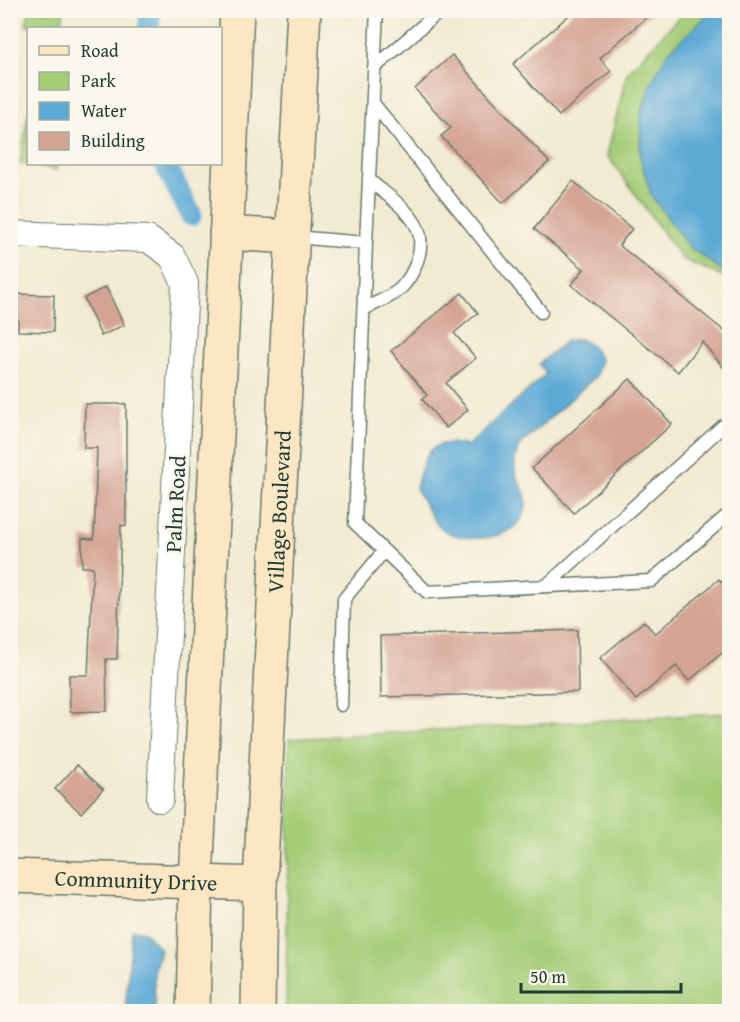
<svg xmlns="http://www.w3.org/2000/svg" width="740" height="1022" viewBox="0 0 740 1022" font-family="'Gentium Book Plus',serif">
  <rect width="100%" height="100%" fill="#fbf7ec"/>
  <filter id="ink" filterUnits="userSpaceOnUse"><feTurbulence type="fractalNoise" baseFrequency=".0167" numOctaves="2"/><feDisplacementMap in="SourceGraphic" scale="12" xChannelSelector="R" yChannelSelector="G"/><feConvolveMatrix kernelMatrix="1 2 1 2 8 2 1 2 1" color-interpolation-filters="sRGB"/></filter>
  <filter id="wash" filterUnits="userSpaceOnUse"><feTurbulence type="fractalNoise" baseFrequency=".008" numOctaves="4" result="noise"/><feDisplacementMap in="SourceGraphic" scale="24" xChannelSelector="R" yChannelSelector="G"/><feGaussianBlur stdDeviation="1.35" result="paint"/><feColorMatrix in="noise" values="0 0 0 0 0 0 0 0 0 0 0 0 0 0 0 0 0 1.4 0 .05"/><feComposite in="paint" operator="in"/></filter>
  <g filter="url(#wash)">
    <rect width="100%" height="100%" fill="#f2ead1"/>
    <!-- green -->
    <path fill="#a5cd78" stroke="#628556" stroke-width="1.5" d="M29,11H64L60,28L26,25Z
      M685,11H729V279L682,259L607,155L627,73Z
      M28,112V164H57L56,170L20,164Z
      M729,713V1011H286L289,739Z"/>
    <!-- water -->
    <path fill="#5ba9d5" stroke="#3d7384" stroke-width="1.5" d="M713,10L729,11V275L688,246L651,195L640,158L641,115L651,83L669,51Z
      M579,339L591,345L601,359L596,376L519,446C505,481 529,483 526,507C521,540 467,545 444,530C431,521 423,501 416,488C424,456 430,435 467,446L546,374L539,364L566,341Z
      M132,930L145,932L160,949L154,973L155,1011H125Z"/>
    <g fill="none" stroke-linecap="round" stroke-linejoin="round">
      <!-- canal -->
      <path stroke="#5ba9d5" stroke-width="22" d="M149,28L150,10
        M165,164L191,215"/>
    </g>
    <g id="blocks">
      <!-- building -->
      <path fill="#d4a393" d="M575,10H655L600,58L611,71L559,116L513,64Z
        M452,55L549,162L503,203L441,136L451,128L415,89Z
        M573,181L632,229L619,245L729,335V374L702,342L678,372L571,285L584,269L534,229Z
        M106,287L124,325L101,336L84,298Z
        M462,293L478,313L454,333L476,358L446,383L468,410L446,428L422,399L427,395L391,351Z
        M10,294L54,295L53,332L18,331V319H10Z
        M630,379L672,424L574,513L532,468Z
        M85,404H126V526L121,525L117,659H106L107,711L70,712L69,675H88L93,567H82V538L94,539L97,448H84Z
        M719,579L729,591V647L689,681L676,666L636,700L600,658L644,621L655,634Z
        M577,630L578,692L381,697L380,636Z
        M77,765L103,789L81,813L55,789Z"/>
    </g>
  </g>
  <g filter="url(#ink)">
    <use href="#blocks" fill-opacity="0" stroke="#697a6b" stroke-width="1.5"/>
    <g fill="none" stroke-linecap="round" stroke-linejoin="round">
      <!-- lane casing -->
      <g stroke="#697a6b" stroke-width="15">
        <path id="lane" d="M374,68L441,10
          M373,103L541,312
          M294,237L366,243L377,10
          M366,243L355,523L427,592L651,581L730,513
          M364,309C375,303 392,297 400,289C415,274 427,245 416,225C406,207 385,194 369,180
          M546,586L723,426L730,432
          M341,705L344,599L384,551"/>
      </g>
      <!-- street casing -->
      <g stroke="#697a6b" stroke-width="28">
        <path id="street" d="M10,234L148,239L172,256L185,283L160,799"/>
      </g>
      <!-- secondary casing -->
      <g stroke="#697a6b" stroke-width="36">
        <g id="secondary">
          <path d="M226,233L293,237"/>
          <path id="s1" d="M10,876L260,884"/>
          <path d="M193,1012L196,882L237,10"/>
          <path id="s2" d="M258,1012L260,884L304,10"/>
        </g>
      </g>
      <!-- lane -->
      <use href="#lane" stroke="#fff" stroke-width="12"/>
      <!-- street -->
      <use href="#street" stroke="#fff" stroke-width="26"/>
      <!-- secondary -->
      <use href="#secondary" stroke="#fce6c4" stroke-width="33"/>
    </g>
  </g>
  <g text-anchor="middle" stroke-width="6" stroke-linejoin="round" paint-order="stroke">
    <!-- street labels -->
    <g font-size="22" fill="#1f3d34" stroke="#fbf7ec">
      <text transform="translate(175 504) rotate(-87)" y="8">Palm Road</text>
      <text dy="8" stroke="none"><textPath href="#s2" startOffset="501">Village Boulevard</textPath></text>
      <text dy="8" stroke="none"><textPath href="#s1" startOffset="126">Community Drive</textPath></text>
    </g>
  </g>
  <!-- margin -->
  <rect width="740" height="1022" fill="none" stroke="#fbf7ec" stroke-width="36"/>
  <!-- legend -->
  <rect x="27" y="27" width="195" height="138" fill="#fbf7ec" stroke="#a3ada2" stroke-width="1.5"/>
  <rect x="39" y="46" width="30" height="9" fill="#fce6c4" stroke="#a3ada2" stroke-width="1.5"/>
  <text x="81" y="57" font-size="18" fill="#1f3d34">Road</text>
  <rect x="39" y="72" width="30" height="18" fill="#a5cd78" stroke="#a3ada2" stroke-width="1.5"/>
  <text x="81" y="87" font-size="18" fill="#1f3d34">Park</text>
  <rect x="39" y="102" width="30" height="18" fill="#5ba9d5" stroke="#a3ada2" stroke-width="1.5"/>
  <text x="81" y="117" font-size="18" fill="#1f3d34">Water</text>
  <rect x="39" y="132" width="30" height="18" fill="#d4a393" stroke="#a3ada2" stroke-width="1.5"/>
  <text x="81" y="147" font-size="18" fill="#1f3d34">Building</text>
  <!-- scale -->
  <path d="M521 983v9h160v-9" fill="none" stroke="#1f3d34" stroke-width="3"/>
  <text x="530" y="983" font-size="18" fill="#1f3d34" stroke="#fbf7ec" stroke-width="4.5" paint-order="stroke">50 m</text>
</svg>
